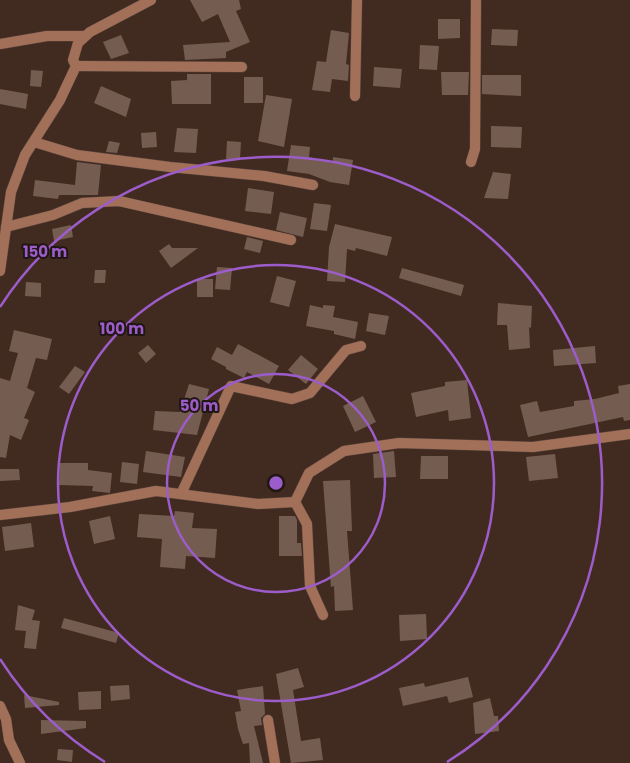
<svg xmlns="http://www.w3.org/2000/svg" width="630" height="763" viewBox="0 0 630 763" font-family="Poppins,sans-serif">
  <rect width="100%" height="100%" fill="#412b21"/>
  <!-- building -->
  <path fill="#755c51" d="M190,0H239L241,9L236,11L250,42L226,52V58L185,60L183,45L230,42L218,14L202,22Z
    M438,19H460V38L438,39Z
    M492,29L518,30L517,46L491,45Z
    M331,30L349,33L346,64L349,65L348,81L332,79L330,92L312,90L317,61L326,62Z
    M121,35L129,53L111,59L103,42Z
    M420,45L439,46L437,70L419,69Z
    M374,67L402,69L400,88L373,86Z
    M31,70L43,71L41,87L30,86Z
    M441,72H469L468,95H442Z
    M187,74H211V104H172L171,81L187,80Z
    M482,75H521V96L482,94Z
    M244,77H263V103H244Z
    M101,86L131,99L126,117L94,103Z
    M0,89L28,94L26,109L0,104Z
    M266,95L292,99L284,147L258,141Z
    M491,126L522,127L521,148L491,147Z
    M177,128L198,129L196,153L174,152Z
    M156,132L157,147L142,148L141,133Z
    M109,141L120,143L117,153L106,152Z
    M227,141L241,142L240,159H226Z
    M291,145L310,147L309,157L333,163V157L353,160L349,185L330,182L309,174L287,171Z
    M77,162L101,165L98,195H59L58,199L33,196L35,180L75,185Z
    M493,172L511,174L508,199L484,198Z
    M248,188L274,192L271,214L245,211Z
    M314,203L331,205L327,231L310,229Z
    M280,212L307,218L303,237L276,230Z
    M335,224L392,237L387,256L356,248L355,251L347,249L345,282L327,281L329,247Z
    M71,225L73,237L54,241L52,229Z
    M247,237L263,241L260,253L244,249Z
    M169,244L172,248H198L171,268L159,251Z
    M217,267L232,268L230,290L215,289Z
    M402,268L464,285L461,296L399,278Z
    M95,270H106L105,283H94Z
    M277,276L296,281L289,307L270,302Z
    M197,279H213V297H197Z
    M26,282L41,283V297L25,296Z
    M498,303L532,306L531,328L529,327L530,348L509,350L507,325H497Z
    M310,305L323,308V305L335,306L333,317L358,322L355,339L334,334V331L306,326Z
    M369,313L389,316L385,335L366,331Z
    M14,330L52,339L47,360L36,358L27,388L35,392L24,418L29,420L21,440L10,435L6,458L0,457V378L10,381L18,353L9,351Z
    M238,344L279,366L269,384L247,372L244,378L226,369V367L211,359L217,347L232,355Z
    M148,345L156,354L146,363L138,353Z
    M595,346L596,363L554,366L553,350Z
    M301,355L318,369L306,384L288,370Z
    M75,366L85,372L69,394L59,387Z
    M467,380L471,418L449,421L448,410L416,417L411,393L445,386V382Z
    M189,384L209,389L197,435L153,430L155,411L180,412Z
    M630,384V420L624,421L623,417L528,437L520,405L537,401L540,412L574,406V401L595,399L619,393L618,386Z
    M363,396L376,422L355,432L343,406Z
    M146,451L185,457L181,477L143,472Z
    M394,451L396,477L374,478L373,454Z
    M555,454L558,478L529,481L526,457Z
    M421,456H448V479H420Z
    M122,462L139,464L137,484L120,482Z
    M60,463H88V470L112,473L110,493L92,491L93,486L59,485Z
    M0,469H19L20,480L0,481Z
    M350,480L352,531H347L353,610L335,611L334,586L331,587L323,481Z
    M175,511L194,513L192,528L217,529L215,558L186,556L185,569L160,567L162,539L137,537L139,514L174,516Z
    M110,516L115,539L94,544L89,521Z
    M279,516H295L297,520V543H301L302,556H279Z
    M31,523L34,547L5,551L2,527Z
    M18,605L35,610L32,620L40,621L36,649L24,648L26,631L15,630Z
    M426,614L427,639L400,641L399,615Z
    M64,618L119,633L116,643L61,628Z
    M298,668L304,687L293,690L301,741L320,738L323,760L291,763L276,674Z
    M468,677L473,697L449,703L447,696L403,706L399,688L424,683L425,687Z
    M129,685L130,699L111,701L110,686Z
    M263,686L265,714L261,718L262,725L254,726L263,763H250L249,743L243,744L238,729L235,712L241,711L237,690Z
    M101,691V709L79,710L78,692Z
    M24,695L59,702V705L25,708Z
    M490,698L494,716H498L499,731L475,734L473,703Z
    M41,720L86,721V728L41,734Z
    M58,749L73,750L72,762L57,760Z"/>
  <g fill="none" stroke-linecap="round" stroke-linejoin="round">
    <!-- minor casing -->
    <g stroke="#5c473d" stroke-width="11">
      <path id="minor" d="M0,44L47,36H85
        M76,66L242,67
        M355,96L357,0
        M34,142L77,155L170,167L264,176L313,185
        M471,162L475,149L476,0
        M6,227L53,215L82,203L119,201L291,240
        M182,492L231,386L292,399L310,393L346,350L361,346
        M295,502L307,524L310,586L323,615
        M0,515L70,507L156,491L258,504L295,502L309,473L344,451L399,443L533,447L630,434
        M268,720L275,763"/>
    </g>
    <!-- tertiary casing -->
    <g stroke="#5c473d" stroke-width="11">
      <path id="tertiary" d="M0,271L11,192L25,155L60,100L76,66L73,60L78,43L90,32L151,0
        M0,706L6,719L9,740L20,763"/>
    </g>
    <!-- minor -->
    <use href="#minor" stroke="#a27059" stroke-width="10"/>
    <!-- tertiary -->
    <use href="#tertiary" stroke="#a27059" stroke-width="10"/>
  </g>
  <!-- distance rings -->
  <g fill="none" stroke="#9c5dca" stroke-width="2.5">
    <circle cx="276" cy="483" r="109"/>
    <circle cx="276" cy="483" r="218"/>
    <path d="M105 762A327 327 0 0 1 0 659M0 307A327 327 0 1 1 447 762"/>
  </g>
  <circle cx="276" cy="483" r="8" fill="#9c5dca" stroke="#201612" stroke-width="2.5"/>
  <g font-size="15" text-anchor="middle" font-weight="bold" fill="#9c5dca" stroke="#201612" stroke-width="4" stroke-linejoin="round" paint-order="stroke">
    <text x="45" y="257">150 m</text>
    <text x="122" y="334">100 m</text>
    <text x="199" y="411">50 m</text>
  </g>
</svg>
